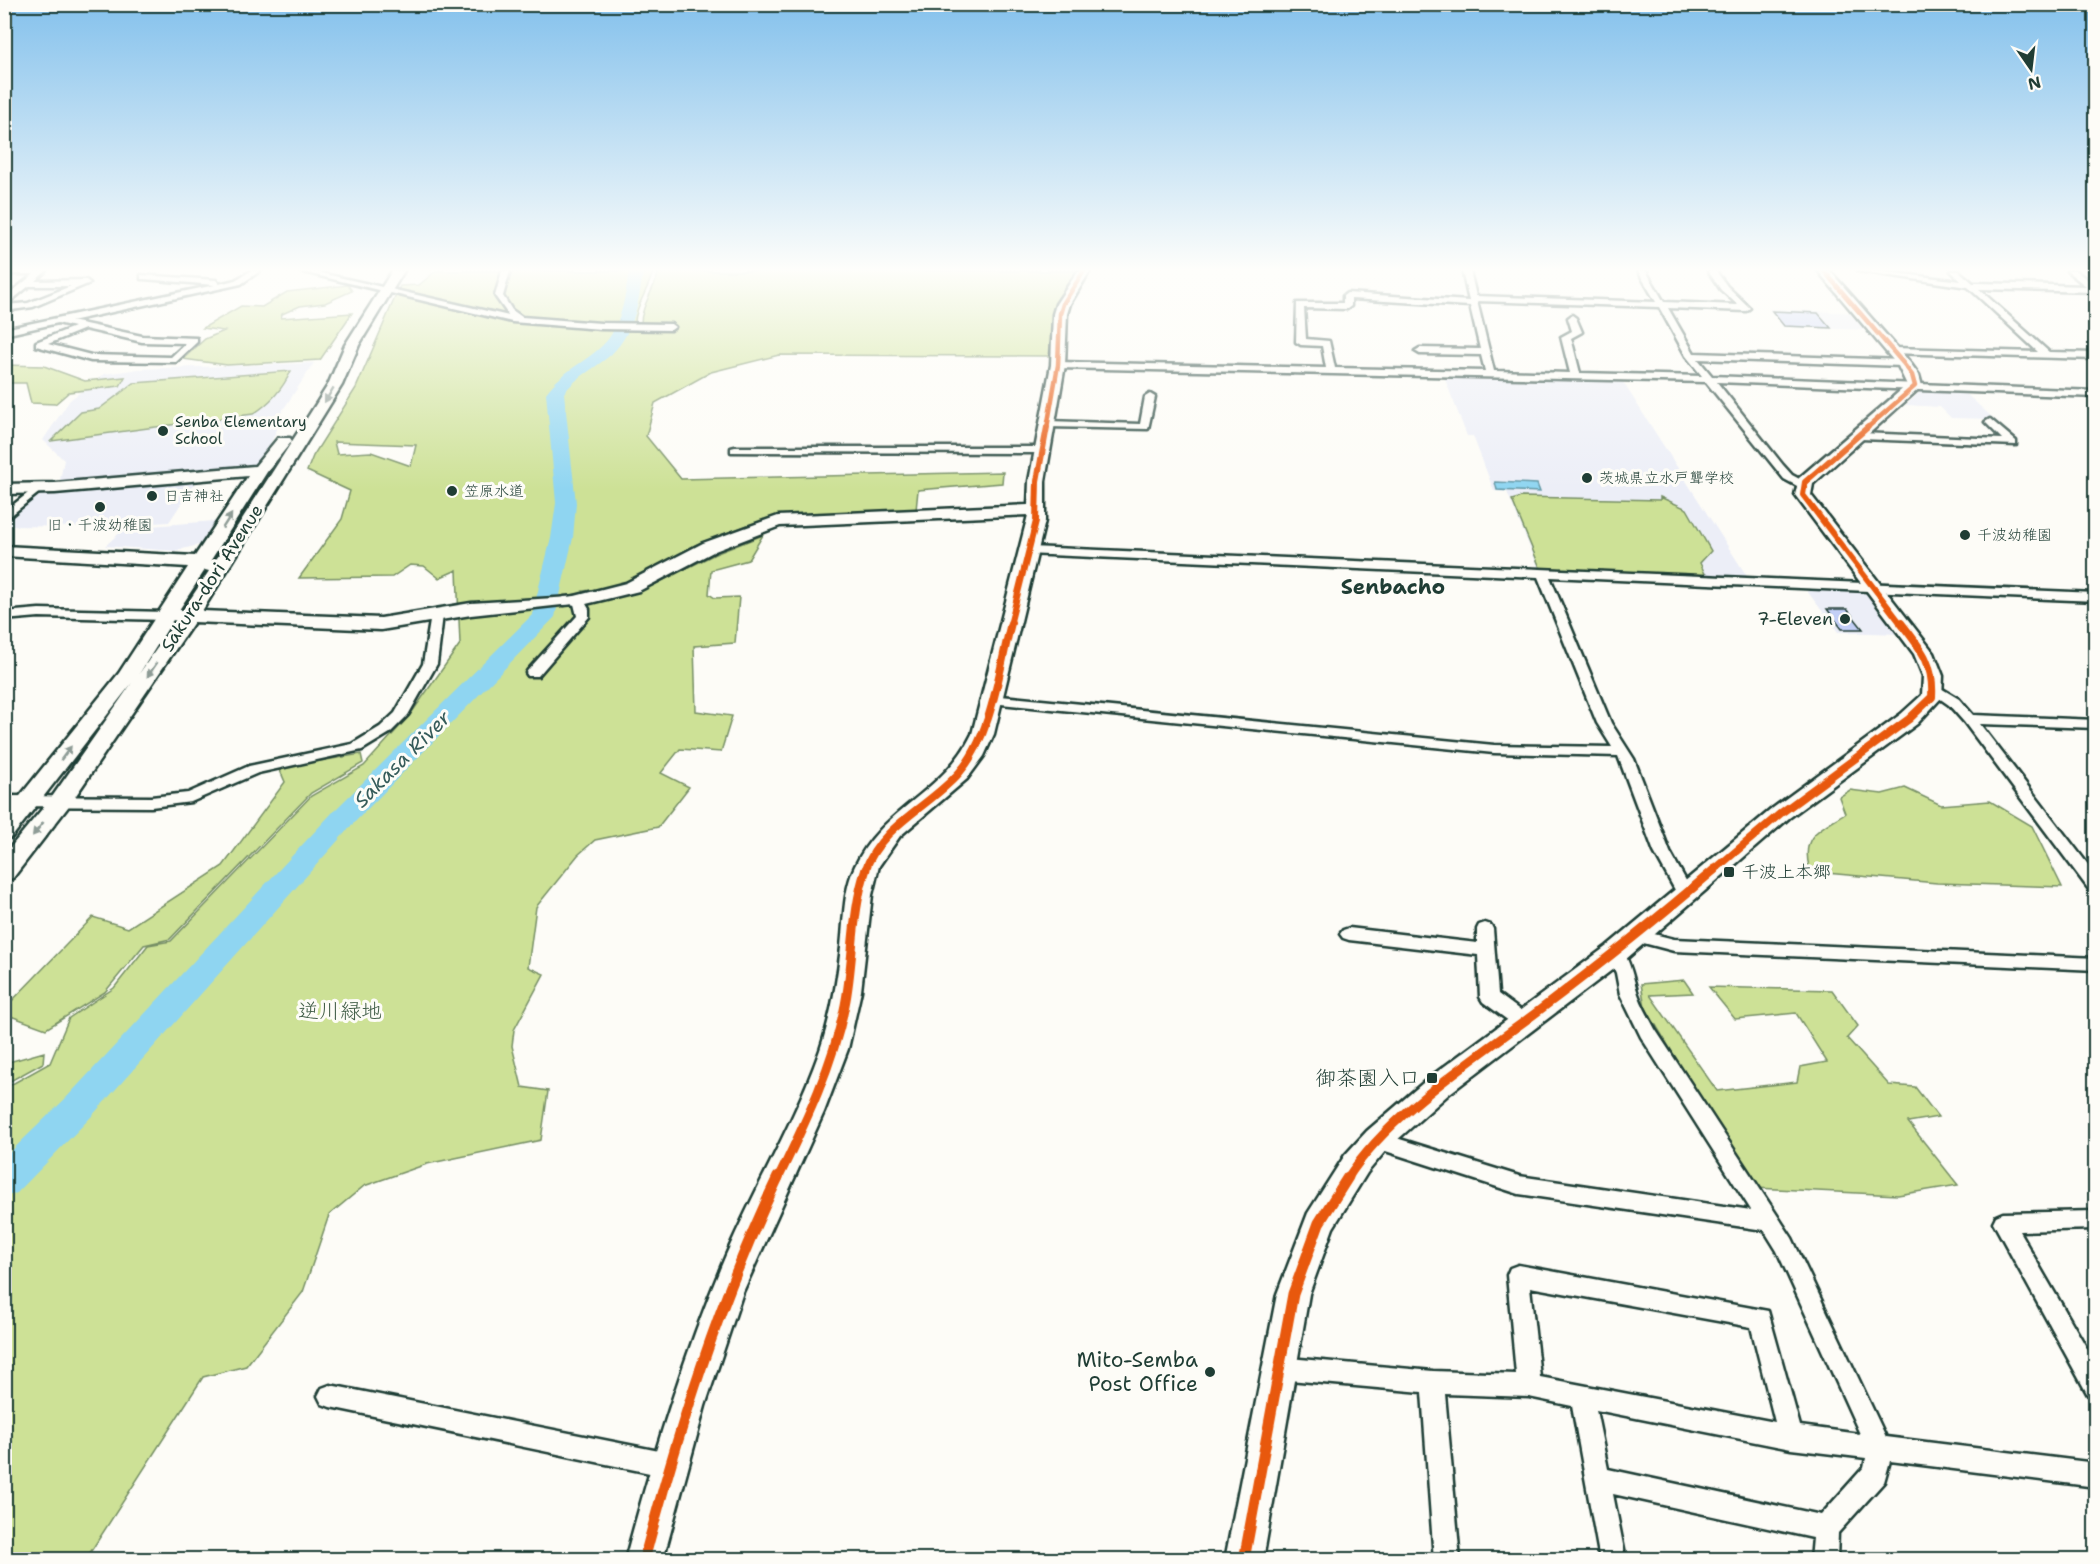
<svg xmlns="http://www.w3.org/2000/svg" width="2100" height="1564" viewBox="0 0 2100 1564" font-family="'Shantell Sans','Klee One',sans-serif">
  <rect width="100%" height="100%" fill="#fdfcf7"/>
  <filter id="ink" filterUnits="userSpaceOnUse"><feTurbulence type="fractalNoise" baseFrequency=".0167" numOctaves="2"/><feDisplacementMap in="SourceGraphic" scale="12" xChannelSelector="R" yChannelSelector="G"/><feConvolveMatrix kernelMatrix="1 2 1 2 8 2 1 2 1" color-interpolation-filters="sRGB"/></filter>
  <g filter="url(#ink)">
    <!-- built -->
    <path fill="#eceef7" d="M1769,309L1857,313L1871,330L1783,327Z
      M314,363L279,416L281,421L260,465L59,485L64,460L43,440L70,400L104,374L139,369Z
      M1443,374L1621,379L1750,581L1540,572L1507,492L1494,491L1473,436H1467Z
      M1924,388L1961,389L1994,419L1951,418L1940,407L1906,405Z
      M199,477L169,522L94,527L5,526V522L37,492Z
      M215,521L202,544L175,551L105,546L125,528Z
      M1804,587L1858,589L1871,595L1901,634L1838,632Z"/>
    <!-- green -->
    <path fill="#cde196" stroke="#768f65" stroke-width="1.5" fill-rule="evenodd" d="M436,271H653C649,289 634,308 635,325H641C640,308 655,288 659,271H1078C1053,295 1052,324 1049,356L779,355L711,372L655,403L646,436L681,479L1003,472L1002,483L918,490L916,510L790,514L748,525L695,545L655,569L615,587L584,591L596,596L654,585L715,554L763,535L748,560L711,570L709,594L715,598L739,597L735,643L694,646L696,711L732,716L721,752L680,749L661,773L689,787L658,827L595,840L578,855L536,907L528,967L544,974L514,1030L512,1046L522,1087L548,1091L541,1140L427,1164L364,1186L329,1215L303,1292L246,1366L203,1377L86,1559L5,1560V1088L50,1063L69,1018L114,988L148,945L171,941L311,796L364,766L410,715L460,644L457,570L439,578L424,566L410,565L392,577L299,578L342,519L350,491L307,471L313,456L356,388L400,286L419,285ZM334,442L416,445L411,466L371,452L337,454Z
      M348,285L352,291L325,303L300,306L282,314L281,318L352,313L320,360L227,365L183,359L205,339L224,331L203,328L241,306L262,307L287,292Z
      M4,365L44,366L85,381L125,377L120,386L69,392L55,404L31,403L26,383H5Z
      M291,371C283,388 269,404 253,414L51,441L81,412L99,409L134,383Z
      M1521,497L1660,500V497L1687,509L1711,551L1700,563L1706,576L1541,570L1512,500Z
      M361,754L363,763L311,793L170,939L144,945L105,992L46,1029L5,1014V1008L93,917L128,928L223,866L285,782L279,768Z
      M1905,788L1941,805L1990,801L2032,826L2062,887L1937,883L1826,873L1809,867C1801,834 1821,829 1845,813L1839,797L1850,790L1882,794Z
      M1684,980L1693,993L1650,995L1717,1091L1797,1082L1800,1067L1827,1062L1796,1013L1735,1019L1709,987L1832,990L1858,1026L1847,1038L1889,1085L1915,1087L1938,1117L1908,1122L1958,1185L1898,1195L1754,1188L1645,1007L1641,984Z
      M44,1052L43,1063L5,1084V1063Z"/>
    <!-- water -->
    <path fill="#8fd5f1" stroke="#6298a5" stroke-width="1.5" d="M1495,482L1537,484L1540,492L1497,490Z"/>
    <g fill="none" stroke-linecap="round" stroke-linejoin="round">
      <!-- river -->
      <path fill="#8fd5f1" fill-rule="evenodd" d="M629,271H643C639,303 633,337 607,358C592,370 575,378 564,393L576,503L573,538L555,617L352,825L90,1118L17,1193L4,1197V1158L66,1098L332,813L532,615L551,538L556,503L546,393C563,369 592,360 609,338C622,320 626,292 629,271Z"/>
    </g>
    <!-- building -->
    <path fill="#c3cff6" stroke="#1f3d34" stroke-width="1.5" d="M1772,311L1818,313L1831,328L1784,326Z
      M1827,609H1847L1863,629H1842Z"/>
    <g fill="none" stroke-linecap="round" stroke-linejoin="round">
      <!-- street casing -->
      <g stroke="#1f3d34" stroke-width="5">
        <path id="street" d="M4,271H46L35,281L86,280L90,283L33,307L4,311V298L34,274H4ZM29,286H71L28,303L6,305Z
          M251,271H260L241,284L71,321L142,336L197,338V342L176,362L91,361L36,346V342L74,327L58,323L4,335V329L215,285L144,279H141V275L216,280L219,284L235,280ZM85,329L142,342L186,343L171,357L91,355L48,344Z
          M299,271H312L509,316L495,296L502,271H510L503,296L512,310L522,317L601,323L671,324L675,327L671,330L601,329L512,322Z
          M1462,271H1470L1476,296L1656,302L1638,271H1646L1664,302L1738,305L1721,290L1708,271H1716L1727,286L1750,308L1746,311L1668,308L1694,353L1903,360L1908,363L1903,366L1698,359L1712,376L2096,391V397L1717,382L1783,465L1792,475L1807,483V487H1799L1784,479L1706,382L1058,368L1053,365L1058,362L1326,368L1322,346L1301,345L1296,342L1297,303H1343V296L1347,293L1469,301ZM1351,299L1470,306L1480,349L1420,348L1415,351L1420,354L1481,355L1485,371L1335,368L1329,341L1306,339L1304,308L1347,309L1351,306ZM1477,301L1659,307L1686,356L1702,376L1580,373L1571,338L1582,332L1576,318L1572,315L1568,318L1572,331L1561,337L1570,373L1494,371Z
          M1858,271H1878L1961,281L1951,271H1959L1973,283H1979L2086,286L2067,271H2076L2096,286V292L1979,289L2049,352L2096,353V359L1890,353V349L1893,348L2038,352L1968,287Z
          M1150,394L1155,397L1148,429L1048,427L1043,424L1048,421L1140,424L1145,397Z
          M1990,419L2016,441V445L1861,439L1856,436L1861,433L2002,439L1985,422Z
          M735,447H1043L1048,450L1043,453L731,452V448Z
          M37,486L43,489L41,491L4,521V512Z
          M1030,547L2096,593V601L1550,577L1611,723L1634,759L1670,852L1694,895L1692,899H1680L1654,852L1618,756L1494,753L991,703L984,699L991,695L1494,745L1612,747L1597,723L1538,577L1026,554V548Z
          M578,596L582,597L589,609V617L538,676H528L526,673L528,670L577,616L574,604L564,605L558,601L564,597Z
          M39,609L167,612L173,616L167,620L39,617L4,620V612Z
          M437,611L443,615L437,664L408,715L390,733L362,750L258,773L191,802L151,807L4,806V796L151,797L188,793L249,766L352,744L380,727L395,713L423,664L431,615Z
          M1934,684L1959,699L1973,715L2096,720V728L1980,724L2096,875V892L2090,891L1964,722L1949,705L1929,691L1927,688L1929,685Z
          M1485,923L1491,925L1493,929L1498,994L1529,1017L1532,1022L1529,1027L1523,1029L1517,1027L1483,1002L1480,997L1478,955L1349,940L1343,938L1340,934L1343,930L1349,928L1477,943V929L1479,925Z
          M1638,930L1674,939L2096,958V970L1674,951L1632,940L1629,936L1632,932Z
          M1616,947L1622,949C1631,964 1633,978 1638,994C1642,1006 1649,1017 1655,1029L1792,1238L1886,1437L2096,1463V1487L1890,1461L1884,1482L1838,1533L1837,1560H1811L1813,1538L1613,1494L1626,1560H1600L1572,1406L1529,1397L1445,1394L1460,1560H1434L1422,1392L1278,1379L1270,1376L1267,1368L1270,1360L1278,1357L1433,1371L1516,1374L1507,1275L1510,1268L1518,1265L1768,1311L1800,1426L1860,1434L1777,1251L1764,1230L1519,1194L1370,1146L1367,1140L1370,1134L1377,1132L1519,1176L1751,1210L1641,1037L1620,994L1616,973L1607,953L1610,949ZM1530,1287L1751,1327L1775,1422L1540,1377ZM1596,1410L1791,1449L1866,1458L1864,1467L1821,1515L1608,1469Z
          M2096,1211V1229L2019,1231L2096,1364V1398L2088,1395L1993,1222L1996,1216L2003,1213Z
          M330,1385L669,1453L677,1457L681,1465L677,1473L669,1477L330,1407L322,1404L318,1396L322,1388Z"/>
      </g>
      <!-- secondary casing -->
      <g stroke="#1f3d34" stroke-width="5">
        <path id="secondary" d="M392,271H404L359,345L342,385L202,611L381,618L471,603L571,597L626,583L703,543L778,516L1028,505L1029,481L1051,365L1053,314L1056,304L1078,271H1090L1070,304L1067,314L1065,365L1045,481V521L994,734L984,756L967,779L900,836L879,866L872,895L861,991L848,1049L824,1112L743,1292L705,1406L663,1560H625C653,1456 684,1353 726,1255C756,1186 795,1121 820,1050C831,1017 837,982 841,947C844,921 843,891 855,866C882,808 943,794 972,734L1028,515L780,526L715,551L639,591L578,606L571,604L471,615L381,630L194,622L68,807L13,878L4,880V855L52,797L132,683L12,837L4,840V816L119,673L188,567L4,556V546L195,556L248,476L55,493L4,494V484L55,483L255,466L278,438H290L292,441L267,472L211,560L215,561L311,412L328,385L345,345ZM205,570L209,571L183,610H179ZM173,620L176,621L139,674Z
          M1818,271H1830L1908,360L1919,375L1922,386L1813,484L1811,495L1934,653L1943,676L1942,697L1917,724L1789,818L1625,960L1450,1093L1387,1149L1367,1173L1333,1228L1309,1294L1263,1560H1225L1277,1294L1308,1213L1345,1155L1367,1131L1430,1077L1607,946L1773,808L1901,714L1922,695L1923,676L1914,654L1795,495L1799,478L1907,385L1898,366Z"/>
      </g>
      <!-- street -->
      <use href="#street" fill="#fdfcf7" fill-rule="evenodd"/>
      <!-- secondary -->
      <use href="#secondary" fill="#fdfcf7" fill-rule="evenodd"/>
      <!-- cycleway-far4 casing -->
      <g stroke="#fdfcf7" stroke-width="7">
        <path id="cycleway-far4" d="M1824,271L1903,363L1912,375L1915,386L1867,428
          M1047,428L1058,365L1060,314L1063,304L1084,271"/>
      </g>
      <!-- cycleway-far3 casing -->
      <g stroke="#fdfcf7" stroke-width="9">
        <path id="cycleway-far3" d="M1868,427L1805,482L1803,495L1902,625
          M1010,625L1036,521L1037,481L1047,427"/>
      </g>
      <!-- cycleway-far2 casing -->
      <g stroke="#fdfcf7" stroke-width="11">
        <path id="cycleway-far2" d="M865,871C881,825 929,807 959,773C992,736 999,670 1011,623
          M1713,871L1781,813L1909,719L1932,697C1934,663 1921,649 1901,623"/>
      </g>
      <!-- cycleway-far1 casing -->
      <g stroke="#fdfcf7" stroke-width="13">
        <path id="cycleway-far1" d="M778,1179C805,1123 833,1066 845,1005C854,961 851,912 866,869
          M1347,1179C1388,1114 1476,1058 1537,1012C1598,966 1657,919 1715,869"/>
      </g>
      <!-- cycleway casing -->
      <g stroke="#fdfcf7" stroke-width="15">
        <path id="cycleway" d="M644,1560C679,1428 719,1300 778,1177
          M1244,1560L1293,1294L1319,1223L1348,1177"/>
      </g>
      <!-- cycleway-far4 -->
      <use href="#cycleway-far4" stroke="#e8590c" stroke-width="4.5"/>
      <!-- cycleway-far3 -->
      <use href="#cycleway-far3" stroke="#e8590c" stroke-width="6"/>
      <!-- cycleway-far2 -->
      <use href="#cycleway-far2" stroke="#e8590c" stroke-width="8"/>
      <!-- cycleway-far1 -->
      <use href="#cycleway-far1" stroke="#e8590c" stroke-width="9"/>
      <!-- cycleway -->
      <use href="#cycleway" stroke="#e8590c" stroke-width="11"/>
    </g>
    <!-- one-way arrows -->
    <defs><path id="oneway-solid" d="M-6-.8H1V-3.2L6.5 0L1 3.2V.8H-6Z" transform="scale(1.5)"/></defs>
    <g fill="#8e9c96">
      <use href="#oneway-solid" transform="translate(329 395) rotate(121)"/>
      <use href="#oneway-solid" transform="translate(227 521) rotate(-57)"/>
      <use href="#oneway-solid" transform="translate(152 670) rotate(124)"/>
      <use href="#oneway-solid" transform="translate(66 753) rotate(-53)"/>
      <use href="#oneway-solid" transform="translate(38 829) rotate(128)"/>
    </g>
  </g>
  <!-- sky -->
  <linearGradient id="sky" x2="0" y2="1"><stop stop-color="#84c1ec"/><stop offset="0.55" stop-color="#fefefb"/><stop offset="1" stop-color="#fefefb" stop-opacity="0"/></linearGradient>
  <rect width="2100" height="490" fill="url(#sky)"/>
  <!-- markers -->
  <g fill="#1f3d34" stroke="#fdfcf7" stroke-width="2">
    <circle cx="163" cy="431" r="6"/>
    <circle cx="1587" cy="478" r="6"/>
    <circle cx="452" cy="491" r="6"/>
    <circle cx="152" cy="496" r="6"/>
    <circle cx="100" cy="507" r="6"/>
    <circle cx="1965" cy="535" r="6"/>
    <circle cx="1845" cy="619" r="6"/>
    <rect x="1723" y="866" width="12" height="12" rx="3"/>
    <rect x="1426" y="1072" width="12" height="12" rx="3"/>
    <circle cx="1210" cy="1372" r="6"/>
  </g>
  <g text-anchor="middle" stroke-width="6" stroke-linejoin="round" paint-order="stroke">
    <!-- far-poi labels -->
    <g font-size="15" fill="#1f3d34" stroke="#fdfcf7" text-anchor="start">
      <text x="175" y="427">Senba Elementary<tspan x="175" dy="17">School</tspan></text>
      <text x="1599" y="483">茨城県立水戸聾学校</text>
      <text x="464" y="496">笠原水道</text>
      <text x="164" y="501">日吉神社</text>
      <text x="100" y="530" text-anchor="middle">旧・千波幼稚園</text>
      <text x="1977" y="540">千波幼稚園</text>
    </g>
    <!-- street labels -->
    <g font-size="18" fill="#1f3d34" stroke="#fdfcf7">
      <text transform="translate(212 578) rotate(-57)" y="6">Sakura-dori Avenue</text>
    </g>
    <!-- poi labels -->
    <g font-size="18" fill="#1f3d34" stroke="#fdfcf7" text-anchor="end">
      <text x="1833" y="625">7-Eleven</text>
      <text x="1741" y="878" text-anchor="start">千波上本郷</text>
    </g>
    <!-- water labels -->
    <g font-size="20" font-style="italic" fill="#355b5a" stroke="#fdfcf7">
      <text transform="translate(402 759) rotate(-45)" y="7">Sakasa River</text>
    </g>
    <!-- quarter labels -->
    <g font-size="21" font-weight="bold" fill="#1f3d34" stroke="#fdfcf7">
      <text x="1393" y="594">Senbacho</text>
    </g>
    <!-- near-park labels -->
    <g font-size="21" fill="#425e48" stroke="#fdfcf7">
      <text x="340" y="1018">逆川緑地</text>
    </g>
    <!-- near-poi labels -->
    <g font-size="21" fill="#1f3d34" stroke="#fdfcf7" text-anchor="end">
      <text x="1420" y="1085">御茶園入口</text>
      <text x="1198" y="1367">Mito-Semba<tspan x="1198" dy="24">Post Office</tspan></text>
    </g>
  </g>
  <!-- margin -->
  <rect width="2100" height="1564" fill="none" stroke="#fdfcf7" stroke-width="24"/>
  <rect x="12" y="12" width="2076" height="1540" fill="none" stroke="#1f3d34" stroke-width="2" filter="url(#ink)"/>
  <!-- north arrow -->
  <g transform="translate(2031 69) rotate(166)" stroke="#fdfcf7" stroke-width="4.5" paint-order="stroke">
  <path d="M0-4.5L10 22L0 15L-10 22Z" fill="#1f3d34"/>
  <text y="-9" font-size="16" font-weight="bold" text-anchor="middle" fill="#1f3d34">N</text>
  </g>
</svg>
